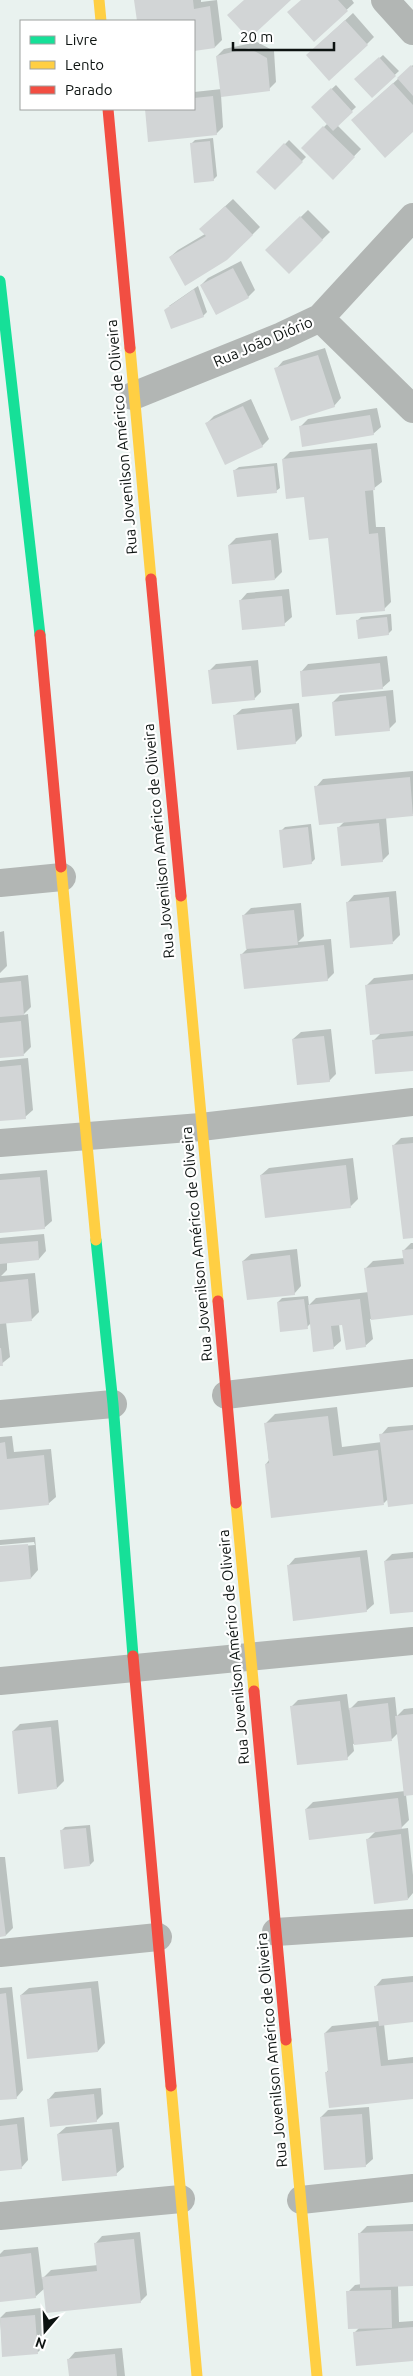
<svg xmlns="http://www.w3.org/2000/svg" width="413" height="2376" viewBox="0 0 413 2376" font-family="Ubuntu,sans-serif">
  <rect width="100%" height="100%" fill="#e9f2ef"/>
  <!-- shadow -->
  <path fill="#0003" d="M136,0H201V2L217,0L222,40L215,47L194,50V21H138Z
    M302,0H352L354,3L314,40Z
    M353,13L374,37L367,44L315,48Z
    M257,42L274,51L276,82L269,89L221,95L223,127L216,134L149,140L146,109H194V92L222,89L217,56L224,49Z
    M383,55L399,71L372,96L356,79Z
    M413,65V130L360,113L399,78Z
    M336,85L356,107L337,125L361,149L333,178L303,148L328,123L312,107Z
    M213,138L217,176L213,180L191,144L195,140Z
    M289,140L306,157L275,188L258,172Z
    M233,199L260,227L252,235L170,257L178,250L205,234L208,222Z
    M308,210L330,232L289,272L267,250Z
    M241,261L255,290L248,297L201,285L208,278Z
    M198,286L207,312L203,316L169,306Z
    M325,348L341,398L334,406L276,369L283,361Z
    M251,399L269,439L262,446L207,423L214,416Z
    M377,408L381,427L373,434L301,426L308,419Z
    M377,443L382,482L373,489L376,527H385L391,602L384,609L329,537L283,459L290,452Z
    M277,463L280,488L276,491L235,470L239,467Z
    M278,533L282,572L275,579L229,545L236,538Z
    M289,589L292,617L284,624L240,601L247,593Z
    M391,614L392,630L388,634L357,621L361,617Z
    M387,656L390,681L382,688L301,672L308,664Z
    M258,660L261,692L254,699L209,671L216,664Z
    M393,690L396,722L389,729L333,702L340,695Z
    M299,703L302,736L295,743L234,716L242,709Z
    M413,771V814L386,817L389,854L382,861L338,828L345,821L316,787L323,779Z
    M311,824L315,859L311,863L281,831L285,827Z
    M396,891L400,935L393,942L347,903L354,895Z
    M301,903L304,936L298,942L331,939L334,973L327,980L242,954L247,949L243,916L251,908Z
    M4,931L7,966L0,973V932Z
    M413,974V1069L374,1040L381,1033L366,986L374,978Z
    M28,975L31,1007L23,1015L28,1014L31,1047L24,1054L0,1056V978Z
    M331,1029L336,1074L329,1081L293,1039L301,1032Z
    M28,1058L33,1110L25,1117L0,1120V1061Z
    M413,1137V1237L393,1146L401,1138Z
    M353,1158L358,1199L350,1207L261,1175L269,1168Z
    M47,1170L52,1221L44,1228L0,1232V1174Z
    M44,1234L46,1251L39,1259L7,1262V1270L1,1276L35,1273L39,1312L32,1319L6,1322L10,1357L0,1365V1238Z
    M411,1243H413V1314L370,1319L373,1339L365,1346L344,1324H339L341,1341L333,1348L311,1323L307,1327L278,1302L282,1298L308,1296L309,1305L316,1298L369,1292L366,1268L373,1261L405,1258L404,1250Z
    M297,1249L301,1286L294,1294L243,1261L251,1254Z
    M337,1407L342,1447L382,1442L381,1435L388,1427L413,1425V1503L389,1498L384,1503L266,1464L269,1460L265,1424L275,1414Z
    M12,1436L14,1452L51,1449L56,1497L48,1504L0,1509V1437Z
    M35,1537L38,1570L31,1578L0,1581V1548L35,1545L34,1542L0,1545V1540Z
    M367,1550L374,1604L366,1611L288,1566L295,1558Z
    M413,1552V1610L385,1561L392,1554Z
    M347,1694L349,1710L358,1701L395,1697L397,1716L404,1709L413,1708V1794L406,1795L409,1820L400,1829L408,1828L413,1875V1893L408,1899L368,1839L376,1831L306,1809L313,1802L405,1791L398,1733L392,1739L353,1744L354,1751L347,1758L291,1707L298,1700Z
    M58,1720L64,1781L57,1788L13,1731L20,1724Z
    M90,1825L94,1861L90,1865L61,1831L65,1827Z
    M0,1857H5L13,1928L6,1935L0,1936Z
    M413,1976V2021L384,2024L388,2060L413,2057V2098L326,2073L329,2069L325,2033L332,2026L379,2021L375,1987L382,1979Z
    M98,1981L105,2043L98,2051L21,1995L29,1988Z
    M12,1987L23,2090L16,2098L0,2099V1988Z
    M101,2088L103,2114L96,2121L48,2100L55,2092Z
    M369,2107L373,2159L365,2166L321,2117L328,2110Z
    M24,2117L28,2160L21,2168L0,2170V2120Z
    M119,2122L124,2167L116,2174L58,2134L66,2127Z
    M413,2224V2285L398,2286L399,2322L413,2321V2360L354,2333L359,2328L348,2292L355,2285L362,2284L360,2233L367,2226Z
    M140,2232L147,2295L140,2302L45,2288L35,2297L0,2292V2254L4,2250L38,2247L42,2279L51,2270L98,2265L95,2244L102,2236Z
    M41,2308L45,2345L38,2352L3,2356L0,2318L6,2312Z
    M122,2348L125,2376H70L68,2360L75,2352Z"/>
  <!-- building -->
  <path fill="#d2d5d6" d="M134,0H193L194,9L210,6L215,48L194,51V21H137Z
    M244,0H291L249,39L227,15Z
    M301,0H338L348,11L314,42L287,12Z
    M345,20L368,45L329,81L306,55Z
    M249,48L267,58L270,91L221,97L216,56Z
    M379,57L396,76L372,98L354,79Z
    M411,65L413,67V96L397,78Z
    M393,83L413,105V132L385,158L351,120Z
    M331,88L353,112L333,131L311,107Z
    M213,96L217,135L148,142L145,109H194V98Z
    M323,126L355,157L333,180L301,148Z
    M210,141L214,181L194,183L190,143Z
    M284,143L303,162L275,190L256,172Z
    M225,206L253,235L227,260L185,286L169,257L206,236L199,229Z
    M300,216L323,240L289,274L265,250Z
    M233,268L249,298L216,315L200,285Z
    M194,289L204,317L171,329L164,310Z
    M318,355L335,407L291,421L274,368Z
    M243,406L263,447L225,465L205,423Z
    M370,415L374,435L302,447L299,426Z
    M371,449L375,490L365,491L369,534L378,533L385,611L336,615L328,538L309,540L304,497L286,499L282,459Z
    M274,466L277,493L237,497L233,470Z
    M271,540L275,580L232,584L228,545Z
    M282,596L285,626L242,630L239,600Z
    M387,617L389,635L358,639L356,620Z
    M380,663L383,689L302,697L300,671Z
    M251,666L255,700L212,704L208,670Z
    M386,696L390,731L335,736L332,702Z
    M292,709L296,744L237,750L233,715Z
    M410,777L413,816L319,825L314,786Z
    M379,823L383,862L341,866L337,827Z
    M308,827L312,864L283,868L279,830Z
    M389,897L393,944L350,948L346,902Z
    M294,910L298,945L246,949L242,915Z
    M324,945L328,981L244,989L240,954Z
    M413,980V1031L370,1035L365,985Z
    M21,981L24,1015L0,1017V983Z
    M21,1021L24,1056L0,1058V1023Z
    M324,1036L330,1082L297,1085L292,1039Z
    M413,1036V1071L375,1074L372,1040Z
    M21,1065L26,1119L0,1121V1067Z
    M413,1143V1238L403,1239L392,1145Z
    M346,1165L351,1208L265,1218L260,1175Z
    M40,1177L45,1229L0,1233V1180Z
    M38,1241L39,1260L0,1264V1244Z
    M413,1249V1315L371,1320L364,1268L404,1264L402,1250Z
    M290,1255L295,1295L247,1300L242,1261Z
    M28,1279L32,1321L0,1324V1282Z
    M304,1299L308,1329L280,1332L277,1302Z
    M360,1299L366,1347L346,1350L342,1325L331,1326L334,1349L313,1352L308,1305Z
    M0,1348H1L3,1366H0Z
    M328,1416L333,1456L378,1450L384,1505L271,1518L265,1464L269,1463L264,1423Z
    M413,1430V1504L388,1507L379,1434Z
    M5,1442L7,1459L44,1455L49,1505L0,1510V1443Z
    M28,1544L31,1579L0,1582V1546Z
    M360,1557L367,1612L293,1621L287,1565Z
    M413,1558V1612L390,1614L384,1561Z
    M340,1701L348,1760L297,1765L290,1706Z
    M388,1703L392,1741L354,1745L349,1708Z
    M413,1714V1795L404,1796L395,1716Z
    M51,1727L57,1789L18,1794L12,1731Z
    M398,1798L402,1829L309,1840L305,1809Z
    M86,1828L90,1866L64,1869L60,1830Z
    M401,1834L408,1900L374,1904L366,1839Z
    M0,1890L6,1936L0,1937Z
    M413,1982V2022L379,2026L374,1986Z
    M91,1988L98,2052L27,2059L20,1995Z
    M6,1993L17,2099L0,2100V1994Z
    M376,2027L381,2066L413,2063V2099L329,2108L325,2072H328L324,2033Z
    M94,2094L97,2122L50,2127L47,2099Z
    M362,2114L366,2167L324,2170L320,2117Z
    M17,2124L22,2169L0,2171V2126Z
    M112,2129L117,2176L62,2181L57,2134Z
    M413,2231V2286L360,2288L358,2233Z
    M134,2239L141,2303L46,2313L42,2277L97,2271L94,2243Z
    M31,2253L36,2298L0,2302V2257Z
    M391,2290L392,2328L348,2329L346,2291Z
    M35,2315L38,2354L2,2357L0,2318Z
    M413,2327V2361L356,2366L353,2332Z
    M115,2354L117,2376H69L67,2359Z"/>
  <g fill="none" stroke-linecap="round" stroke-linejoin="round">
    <!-- street -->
    <path stroke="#b2b6b4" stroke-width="28" d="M385,0L413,31
      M320,318L413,409
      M133,396L282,336L320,318L413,217
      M0,883L62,877
      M0,1143L201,1127L413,1102
      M226,1395L413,1373
      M0,1414L113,1404
      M0,1681L413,1641
      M276,1932L413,1923
      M0,1953L158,1937
      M301,2200L413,2188
      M0,2216L181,2199"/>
    <!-- fast -->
    <path stroke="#16e098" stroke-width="11" d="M0,281L40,635
      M96,1240L113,1404L133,1656"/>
    <!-- slow -->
    <path stroke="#ffcf43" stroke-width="11" d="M99,0L101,21
      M130,348L151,579
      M61,867L96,1240
      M181,896L218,1301
      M236,1503L254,1691
      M286,2040L317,2376
      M171,2086L197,2376"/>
    <!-- jam -->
    <path stroke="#f24e42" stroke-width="11" d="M108,109L130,348
      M151,579L181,896
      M40,635L61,867
      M218,1301L236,1503
      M133,1656L171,2086
      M254,1691L286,2040"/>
  </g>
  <g text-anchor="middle" stroke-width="4.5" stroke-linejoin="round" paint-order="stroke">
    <!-- street labels -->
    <g font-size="15" fill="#0d1311" stroke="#fff">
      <text transform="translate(263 342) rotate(-23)" y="5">Rua João Diório</text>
      <text transform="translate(122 437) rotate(-95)" y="5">Rua Jovenilson Américo de Oliveira</text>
      <text transform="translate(159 841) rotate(-95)" y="5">Rua Jovenilson Américo de Oliveira</text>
      <text transform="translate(197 1244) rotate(-95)" y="5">Rua Jovenilson Américo de Oliveira</text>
      <text transform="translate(234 1647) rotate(-95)" y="5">Rua Jovenilson Américo de Oliveira</text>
      <text transform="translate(272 2050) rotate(-95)" y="5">Rua Jovenilson Américo de Oliveira</text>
    </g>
  </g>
  <!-- legend -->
  <rect x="20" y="20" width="175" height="90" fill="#ffffff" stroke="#9ea1a0"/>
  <rect x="30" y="36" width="25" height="8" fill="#16e098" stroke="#9ea1a0"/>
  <text x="65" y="45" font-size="15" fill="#0d1311">Livre</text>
  <rect x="30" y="61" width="25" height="8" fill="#ffcf43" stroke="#9ea1a0"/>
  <text x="65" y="70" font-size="15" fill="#0d1311">Lento</text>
  <rect x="30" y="86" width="25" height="8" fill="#f24e42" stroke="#9ea1a0"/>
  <text x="65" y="95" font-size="15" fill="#0d1311">Parado</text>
  <!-- north arrow -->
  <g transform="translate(45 2331) rotate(199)" stroke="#ffffff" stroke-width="4" paint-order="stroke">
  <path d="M0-4L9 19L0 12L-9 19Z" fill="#0d1311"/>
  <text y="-8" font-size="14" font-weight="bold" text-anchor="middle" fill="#0d1311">N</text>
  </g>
  <!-- scale -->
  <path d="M233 42v8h101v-8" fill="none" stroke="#0d1311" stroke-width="2.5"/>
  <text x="240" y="42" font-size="15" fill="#0d1311" stroke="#ffffff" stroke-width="4" paint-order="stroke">20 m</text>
</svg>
